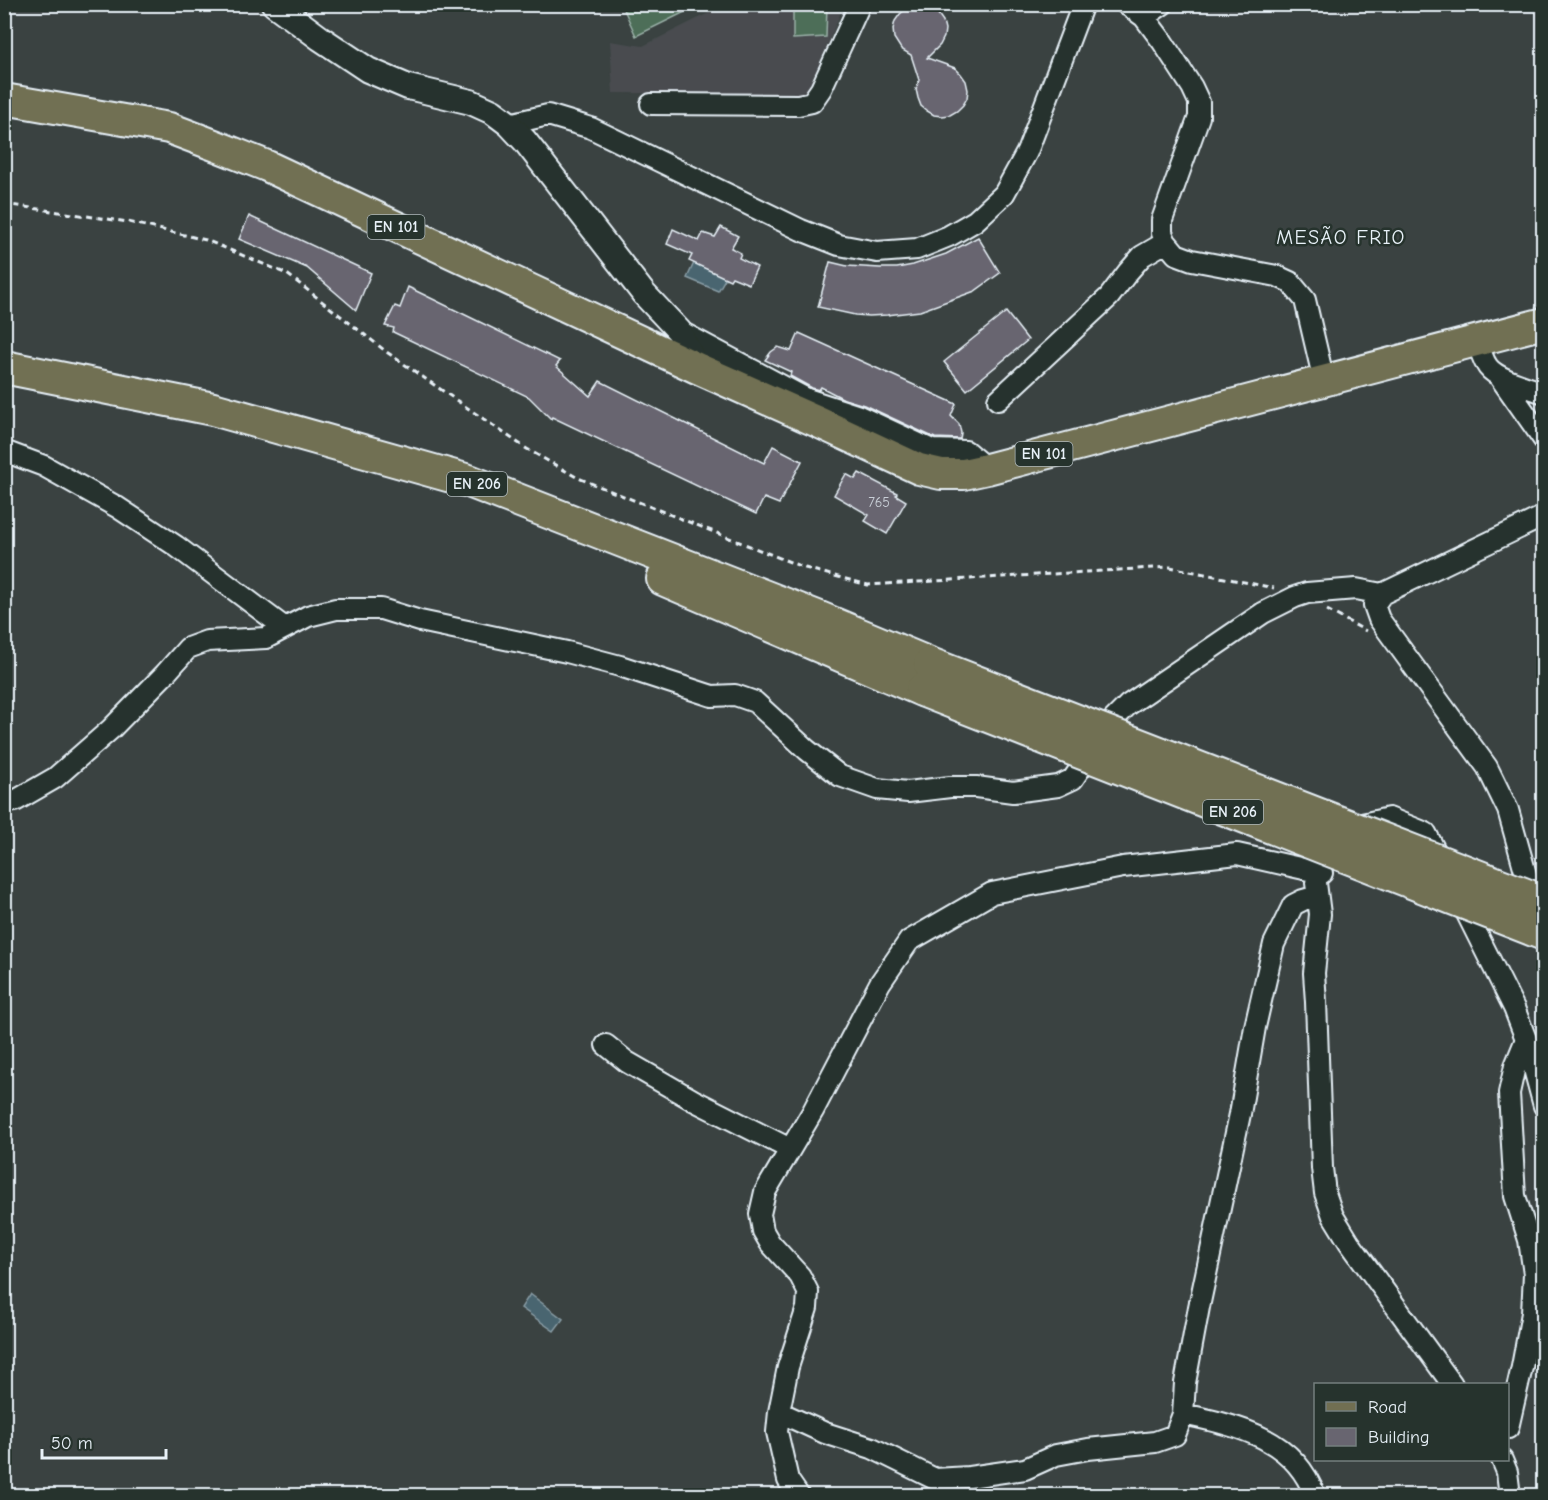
<svg xmlns="http://www.w3.org/2000/svg" width="1548" height="1500" viewBox="0 0 1548 1500" font-family="'Comic Neue',sans-serif">
  <rect width="100%" height="100%" fill="#3a4241"/>
  <filter id="ink" filterUnits="userSpaceOnUse"><feTurbulence type="fractalNoise" baseFrequency=".0167" numOctaves="2"/><feDisplacementMap in="SourceGraphic" scale="12" xChannelSelector="R" yChannelSelector="G"/><feConvolveMatrix kernelMatrix="1 2 1 2 8 2 1 2 1" color-interpolation-filters="sRGB"/></filter>
  <g filter="url(#ink)">
    <!-- built -->
    <path fill="#484c4f" d="M725,5H844L811,84L809,89L804,93L799,94L613,93L610,41L643,46Z"/>
    <!-- garden -->
    <path fill="#4d6e58" stroke="#9ab0a8" stroke-width="1.5" d="M622,5H699L636,36Z
      M793,5H827L826,37L793,39Z"/>
    <!-- water -->
    <path fill="#4a656f" stroke="#899da6" stroke-width="1.5" d="M694,263L726,277L718,291L687,278Z
      M530,1294L563,1319L554,1331L521,1308Z"/>
    <!-- building -->
    <path fill="#686570" stroke="#e8f1f8" stroke-width="1.5" d="M915,5H923L932,8L938,14L943,21L945,29L944,37L940,45L927,58L955,68L961,74L966,81L968,90L967,98L963,105L957,111L950,115L942,116L934,115L927,111L921,106L918,98L916,89L919,80L911,55L901,49L894,38L893,29L895,21L900,14L907,8Z
      M249,216L371,273L356,310L307,268L239,239Z
      M721,227L738,236L731,248L741,253L739,258L757,267L749,284L732,277L730,280L689,261L692,255L667,244L673,229L699,241L703,233L715,237Z
      M978,237L1000,273L975,291L920,311L887,315L869,316L855,315L818,307L830,262L847,266L880,268H897L913,265L946,254Z
      M408,287L560,361L556,366L590,396L600,381L764,463L773,446L802,461L779,504L764,498L756,514L552,417L551,419L529,397L393,332L394,328L385,326L395,306L400,308Z
      M1006,312L1028,340L967,390L944,362Z
      M799,333L956,404L951,416L959,424L961,433L960,439L935,438L864,405L844,399L821,387L819,390L812,388L790,376L791,372L765,360L771,352L778,347L791,351Z
      M859,473L897,493L896,495L906,501L887,534L865,521L869,515L834,495L846,474L855,479Z"/>
    <g fill="none" stroke-linecap="round" stroke-linejoin="round">
      <!-- minor casing -->
      <g stroke="#e8f1f8" stroke-width="24">
        <path id="minor" d="M1126,4L1144,17L1162,41L1192,87L1199,102V117L1162,220V233L1166,242L1176,254L1192,260L1277,276L1290,282L1305,300L1324,381
          M1144,17L1163,4
          M651,104L798,105L812,102L821,89L860,4
          M509,124L548,115L591,128L801,230L839,245L877,252L917,249L949,236L975,221L1004,194L1027,152L1083,4
          M674,328L807,399L859,416L932,450L966,451L987,469
          M1478,340C1480,349 1482,359 1488,367C1498,380 1528,387 1544,393
          M1499,376L1544,440
          M998,400L1109,297L1128,272L1142,256L1166,242
          M4,451L44,466L117,507L176,546L285,628
          M4,803L15,801L55,778L111,729L165,674L188,648L207,641L266,638L308,616L336,609H381L420,621L567,652L620,666L712,696L735,695L755,702L807,750L840,776L877,789L908,792L950,787H976L1013,792L1058,786L1073,779L1113,720L1128,705L1263,613L1295,597L1307,593L1356,589L1382,594
          M1353,826L1389,818L1426,833L1442,864
          M1316,883L1320,914L1314,973L1316,1002L1322,1168L1325,1193L1333,1216L1349,1242L1452,1384
          M1459,898L1514,1008L1526,1039L1544,1106
          M1534,903L1508,810L1487,767L1379,619L1374,605L1382,594L1544,516
          M606,1045L627,1062L693,1100L790,1149
          M779,1412L825,1433L872,1448L935,1479L969,1477L1025,1469L1056,1455L1088,1449L1155,1442L1175,1435L1183,1414L1185,1383L1199,1307L1240,1114L1255,1027L1274,944L1293,905L1303,900L1317,896
          M1183,1414C1237,1426 1294,1437 1315,1496
          M1508,1428L1522,1367L1532,1313L1534,1274L1529,1240L1515,1196L1509,1093L1515,1066L1526,1039
          M1502,1460L1507,1472L1510,1496
          M799,1496L788,1480L777,1432L779,1412L788,1367L807,1308L808,1292L800,1276L770,1243L763,1231L760,1214L765,1192L813,1111L880,983L909,941L992,893L1123,867L1237,854L1322,873"/>
      </g>
      <!-- tertiary casing -->
      <g stroke="#e8f1f8" stroke-width="28">
        <path id="tertiary" d="M274,4L320,38L368,70L408,87L471,102L493,112L509,124L525,141L644,294L679,331L697,368"/>
      </g>
      <!-- primary casing -->
      <g stroke="#e8f1f8" stroke-width="34">
        <path id="primary" d="M4,99L169,128L214,145L267,166L697,368L818,422L919,469L941,474H964L987,469L1544,323"/>
      </g>
      <!-- trunk casing -->
      <g stroke="#e8f1f8" stroke-width="36">
        <path id="trunk" d="M4,367L213,409L469,481L817,617L930,664
          M663,579L922,690"/>
      </g>
      <!-- path -->
      <path stroke="#e8f1f8" stroke-width="3" stroke-dasharray="6 4.5" stroke-linecap="butt" d="M4,204L128,222L206,240L287,274L388,353L527,449L578,478L805,568L868,585L1170,567L1274,588
        M1327,610L1366,631
        M1538,955L1544,975"/>
      <!-- minor -->
      <use href="#minor" stroke="#26332d" stroke-width="20"/>
      <!-- tertiary -->
      <use href="#tertiary" stroke="#26332d" stroke-width="24"/>
      <!-- primary -->
      <use href="#primary" stroke="#716f52" stroke-width="30"/>
      <!-- trunk -->
      <use href="#trunk" stroke="#716f52" stroke-width="32"/>
      <!-- trunk-bridge casing -->
      <g stroke="#e8f1f8" stroke-width="36" stroke-linecap="butt">
        <path id="trunk-bridge" d="M930,664L1544,902
          M922,690L1544,934"/>
      </g>
      <!-- trunk-bridge -->
      <use href="#trunk-bridge" stroke="#716f52" stroke-width="32"/>
    </g>
  </g>
  <g text-anchor="middle" stroke-width="5" stroke-linejoin="round" paint-order="stroke">
    <!-- number labels -->
    <g font-size="14" fill="#c8ced6">
      <text x="879" y="507">765</text>
    </g>
    <!-- shield labels -->
    <g fill="#26332d" stroke="#aeb8bb" stroke-width="1.5">
      <rect x="367.5" y="215" width="57" height="24" rx="4.5"/>
      <rect x="1015.5" y="442" width="57" height="24" rx="4.5"/>
      <rect x="447" y="472" width="60" height="24" rx="4.5"/>
      <rect x="1203" y="800" width="60" height="24" rx="4.5"/>
    </g>
    <g font-size="15" font-weight="bold" fill="#e8f1f8">
      <text x="396" y="232">EN 101</text>
      <text x="1044" y="459">EN 101</text>
      <text x="477" y="489">EN 206</text>
      <text x="1233" y="817">EN 206</text>
    </g>
    <!-- quarter labels -->
    <g font-size="20" letter-spacing="1.5" fill="#e8f1f8" stroke="#26332d">
      <text x="1341" y="244">MESÃO FRIO</text>
    </g>
  </g>
  <!-- margin -->
  <rect width="1548" height="1500" fill="none" stroke="#26332d" stroke-width="24"/>
  <rect x="12" y="12" width="1524" height="1476" fill="none" stroke="#e8f1f8" stroke-width="2" filter="url(#ink)"/>
  <!-- legend -->
  <rect x="1314" y="1383" width="195" height="78" fill="#26332d" stroke="#747f7e" stroke-width="1.5"/>
  <rect x="1326" y="1402" width="30" height="9" fill="#716f52" stroke="#747f7e" stroke-width="1.5"/>
  <text x="1368" y="1413" font-size="18" fill="#e8f1f8">Road</text>
  <rect x="1326" y="1428" width="30" height="18" fill="#686570" stroke="#747f7e" stroke-width="1.5"/>
  <text x="1368" y="1443" font-size="18" fill="#e8f1f8">Building</text>
  <!-- scale -->
  <path d="M42 1449v9h124v-9" fill="none" stroke="#e8f1f8" stroke-width="3"/>
  <text x="51" y="1449" font-size="18" fill="#e8f1f8" stroke="#26332d" stroke-width="4.5" paint-order="stroke">50 m</text>
</svg>
